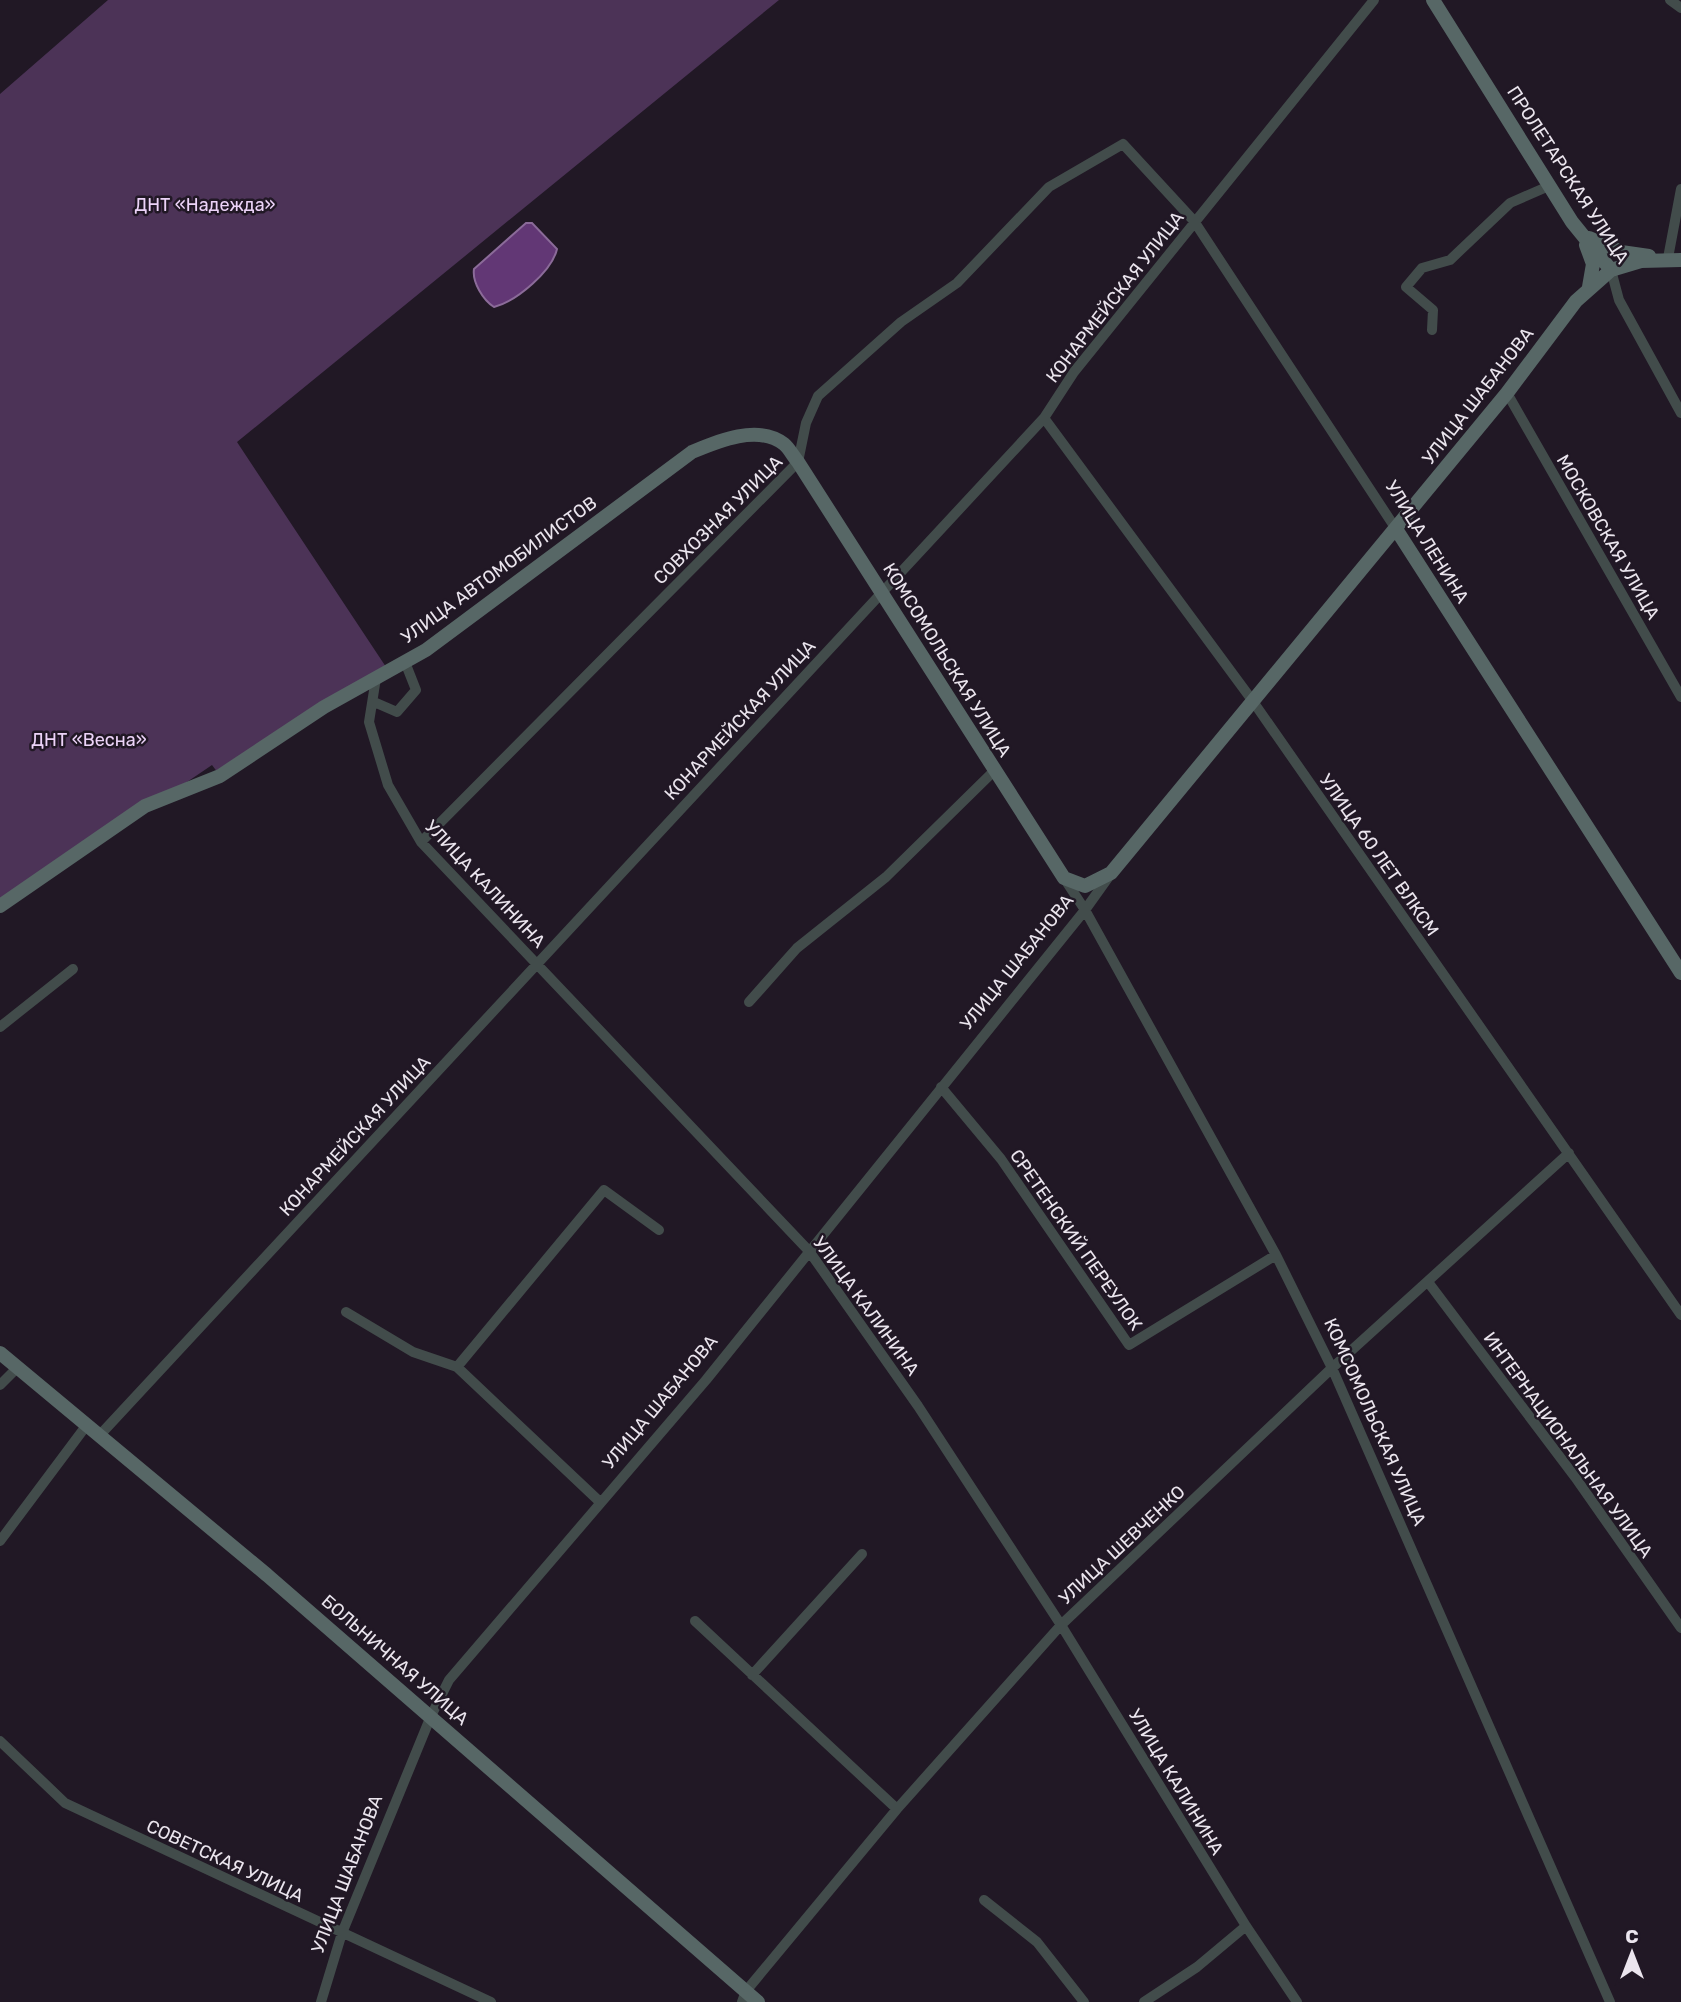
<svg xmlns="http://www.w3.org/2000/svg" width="1681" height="2002" viewBox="0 0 1681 2002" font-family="Rubik,sans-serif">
  <rect width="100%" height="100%" fill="#211825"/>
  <!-- green -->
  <path fill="#4c3357" d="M108,0H779L237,442L386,667L218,773L212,765L0,909V94Z"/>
  <!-- water -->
  <path fill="#623775" stroke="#8b6b99" stroke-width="2" d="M526,223H532L557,249C552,271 517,301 494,307C483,300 472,282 474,269Z"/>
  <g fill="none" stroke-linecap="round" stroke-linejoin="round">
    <!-- street -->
    <path stroke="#424c4b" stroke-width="10" d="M1670,0L1681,8
      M1668,258L1681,189
      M1611,270L1619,300L1681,413
      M1432,330L1433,310L1406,287L1422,268L1450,260L1510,203L1549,186
      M1507,393L1681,697
      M1044,418L1252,700L1681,1315
      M376,678L369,722L388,785L421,842L809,1251L918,1406L1061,1625L1246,1926L1297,2002
      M374,702L397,712L416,690L405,662
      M421,842L798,462L806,423L818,396L901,322L957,283L1049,187L1123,144L1194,221L1396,529
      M1064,878L1085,910L1276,1255L1332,1368L1610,2002
      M749,1002L797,948L886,877L994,771
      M0,1027L73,969
      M941,1087L1001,1159L1129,1345L1276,1255
      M1428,1282L1575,1477L1681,1628
      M346,1312L413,1352L457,1367L600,1502
      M457,1367L604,1190L659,1230
      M0,1385L17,1368
      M99,1436L1044,418L1074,372L1374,0
      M0,1541L86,1426
      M695,1621L897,1809
      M752,1675L862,1554
      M0,1741L65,1803L491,2002
      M984,1900L1037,1942L1084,2002
      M321,2002L342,1933L431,1716L449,1680L706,1380L1085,910L1110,875
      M742,2002L746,1991L897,1809L1061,1625L1332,1368L1569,1153
      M1144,2002L1197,1967L1246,1926"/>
    <!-- secondary -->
    <path stroke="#576766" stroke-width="14" d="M1433,0L1572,222L1611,270
      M1589,238L1621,252L1649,256
      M1586,245L1593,264L1589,287
      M1396,529L1681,973
      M0,906L145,806L220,776L324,707L426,650L692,452C718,441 758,424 784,444C789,448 793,456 798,462L1064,878L1085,886L1111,873L1507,393L1576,301L1611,270L1641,261L1681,260
      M0,1353L267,1575L758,2002"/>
  </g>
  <g text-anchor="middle" stroke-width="5" stroke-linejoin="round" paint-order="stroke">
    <!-- street labels -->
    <g font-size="18" fill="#ebe5ee" stroke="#211825">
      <text transform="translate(1568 175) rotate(57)" y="6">ПРОЛЕТАРСКАЯ УЛИЦА</text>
      <text transform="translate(1115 297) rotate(-52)" y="6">КОНАРМЕЙСКАЯ УЛИЦА</text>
      <text transform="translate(1478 396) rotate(-52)" y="6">УЛИЦА ШАБАНОВА</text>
      <text transform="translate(718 520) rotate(-45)" y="6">СОВХОЗНАЯ УЛИЦА</text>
      <text transform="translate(1608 537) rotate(60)" y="6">МОСКОВСКАЯ УЛИЦА</text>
      <text transform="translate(1427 542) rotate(58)" y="6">УЛИЦА ЛЕНИНА</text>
      <text transform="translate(499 570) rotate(-36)" y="6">УЛИЦА АВТОМОБИЛИСТОВ</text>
      <text transform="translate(947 660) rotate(58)" y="6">КОМСОМОЛЬСКАЯ УЛИЦА</text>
      <text transform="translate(740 720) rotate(-47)" y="6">КОНАРМЕЙСКАЯ УЛИЦА</text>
      <text transform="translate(1379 855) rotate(55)" y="6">УЛИЦА 60 ЛЕТ ВЛКСМ</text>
      <text transform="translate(485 884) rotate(47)" y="6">УЛИЦА КАЛИНИНА</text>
      <text transform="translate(1017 962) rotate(-51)" y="6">УЛИЦА ШАБАНОВА</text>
      <text transform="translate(355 1136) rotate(-47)" y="6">КОНАРМЕЙСКАЯ УЛИЦА</text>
      <text transform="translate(1076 1240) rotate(55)" y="6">СРЕТЕНСКИЙ ПЕРЕУЛОК</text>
      <text transform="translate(866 1306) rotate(54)" y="6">УЛИЦА КАЛИНИНА</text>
      <text transform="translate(660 1402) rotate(-50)" y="6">УЛИЦА ШАБАНОВА</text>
      <text transform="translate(1375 1422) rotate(66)" y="6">КОМСОМОЛЬСКАЯ УЛИЦА</text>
      <text transform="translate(1568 1445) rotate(54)" y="6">ИНТЕРНАЦИОНАЛЬНАЯ УЛИЦА</text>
      <text transform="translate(1122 1545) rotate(-43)" y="6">УЛИЦА ШЕВЧЕНКО</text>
      <text transform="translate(395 1660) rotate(41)" y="6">БОЛЬНИЧНАЯ УЛИЦА</text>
      <text transform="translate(1176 1782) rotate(59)" y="6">УЛИЦА КАЛИНИНА</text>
      <text transform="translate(225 1861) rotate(25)" y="6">СОВЕТСКАЯ УЛИЦА</text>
      <text transform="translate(347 1874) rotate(-69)" y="6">УЛИЦА ШАБАНОВА</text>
    </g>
    <!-- park labels -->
    <g font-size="18" fill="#ecd3f8" stroke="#211825">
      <text x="205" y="211">ДНТ «Надежда»</text>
      <text x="89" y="746">ДНТ «Весна»</text>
    </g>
  </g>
  <!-- north arrow -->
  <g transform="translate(1632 1953)" stroke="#211825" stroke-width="5" paint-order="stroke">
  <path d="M0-5L12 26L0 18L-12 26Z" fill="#ebe5ee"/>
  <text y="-10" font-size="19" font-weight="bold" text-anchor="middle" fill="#ebe5ee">С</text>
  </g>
</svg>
